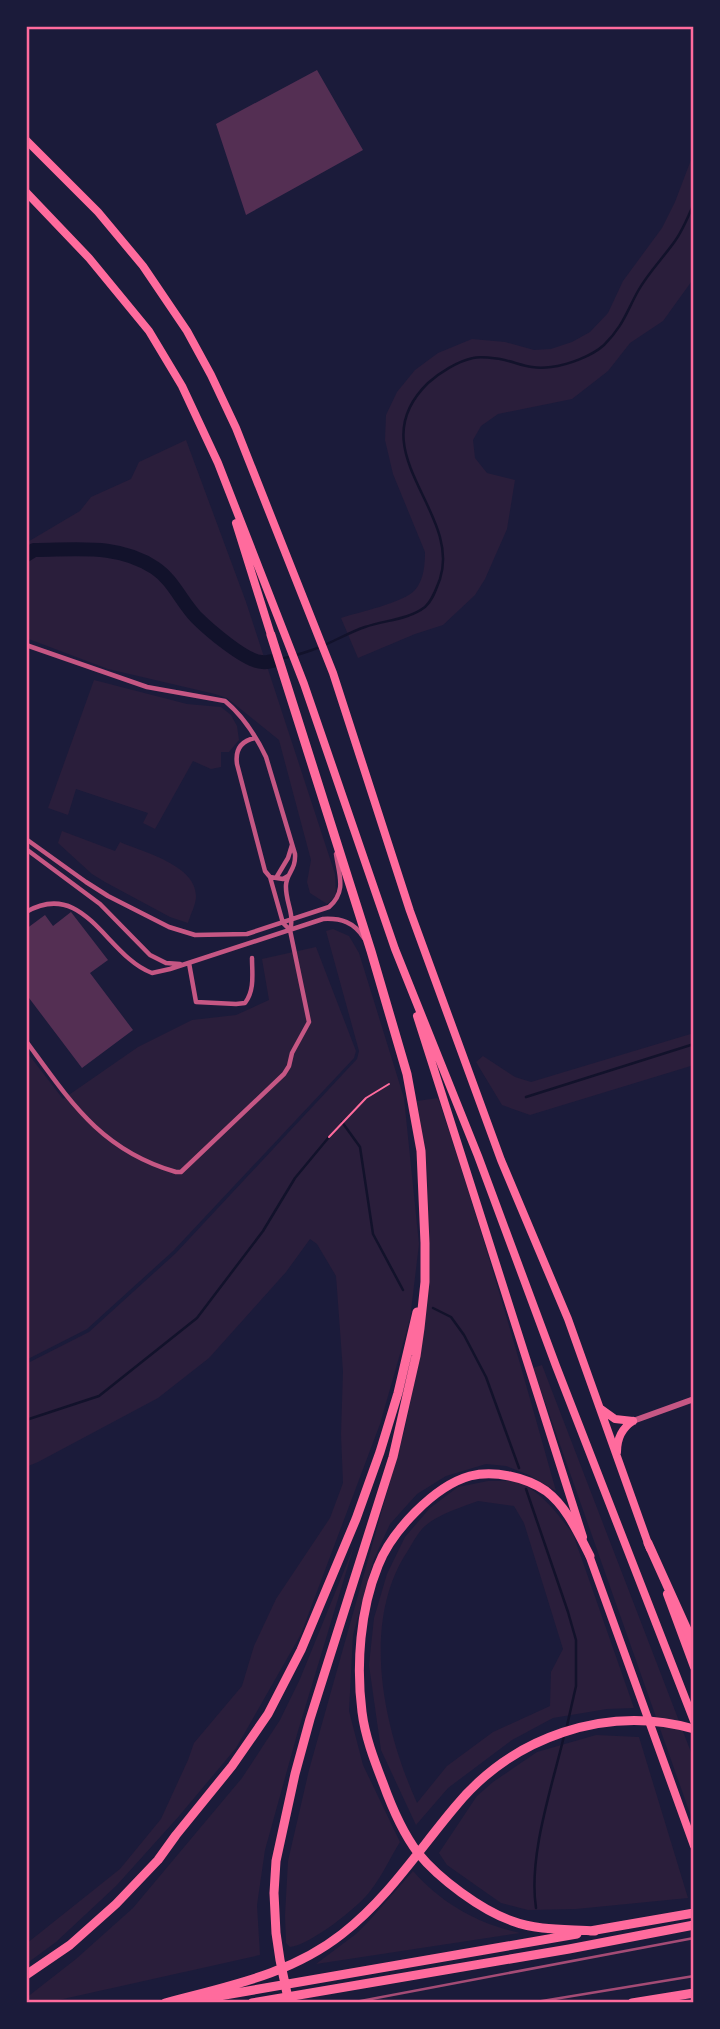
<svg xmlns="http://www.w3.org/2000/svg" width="720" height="2029" viewBox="0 0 720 2029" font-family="'Archivo Narrow',sans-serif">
  <rect width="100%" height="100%" fill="#1b1b3a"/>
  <!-- green -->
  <path fill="#2a1e3b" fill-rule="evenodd" d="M694,152V278L663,321L630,343L608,371L572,399L498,414L481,426L473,440L475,458L487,473L515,480L507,529L485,579L475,595L443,625L415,634L358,658L341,618C359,612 403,603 415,590C424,580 425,564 425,552L393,474L385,440L386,415L397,392L415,370L438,353L472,339L505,342L534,350L551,349L572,342L590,332L608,313L623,281L662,228L675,202Z
    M186,440L246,602L335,874L336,896L327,904L310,893L307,882L311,860L279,740L227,698L215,694L108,669L26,638V543L80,511L91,497L131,479L139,462Z
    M94,680L187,704L221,707L231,715L237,726L239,740L229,752H221V767L211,769L193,761L155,829L143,823L148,813L76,789L68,815L48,808Z
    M62,831L115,851L120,842C143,852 196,865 196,896C196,905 190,915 188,923L170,917L105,882L92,874L58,843Z
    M333,929L349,936L359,953L404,1098L419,1244L410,1319L380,1424L301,1634L236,1748L179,1816L116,1886L56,1942L26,1964V1944L120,1869L161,1819L188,1760L194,1743L242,1686L254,1646L276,1599L330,1518L343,1483L341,1434L343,1371L336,1276L317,1244L310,1239L286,1272L209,1358L158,1398L38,1462L26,1467V1364L89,1332L176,1253L357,1059L359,1051L326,931Z
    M316,947L356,1051L354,1058L173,1251L87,1329L26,1360V1051L63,1099L138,1047L192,1020L236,1015L269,1000L262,959Z
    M694,1033V1065L530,1115L502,1105L476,1062L483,1056L515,1077L531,1082Z
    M438,1098C482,1228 519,1359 556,1491L529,1475L506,1466L486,1464L446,1476L417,1494L390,1524L374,1559L353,1635L349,1711L363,1765L400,1842C390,1858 382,1876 371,1890C359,1907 310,1945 290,1947L286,1943L285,1915L288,1861L309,1770L405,1428L421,1349L429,1234L427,1169L417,1101Z
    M542,1365L694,1760V1825L533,1368Z
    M488,1481C495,1481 503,1481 511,1481C537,1485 558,1514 573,1534L634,1708L607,1709L553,1718L512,1740L448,1788L416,1825L381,1750L369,1665L374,1618L387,1574L405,1537L430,1508L458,1487ZM478,1501L514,1506L524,1523L563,1649L551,1672L550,1706L493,1732L447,1766L417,1803C384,1730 360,1624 407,1552C412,1544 418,1532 425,1526C438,1514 462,1507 478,1501Z
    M354,1546L298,1731L265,1850L257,1905L260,1955L45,2003H26V1998L76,1959L133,1908L242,1778L280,1720L300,1679Z
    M596,1735L639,1737L688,1898L576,1909L528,1910L501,1903L447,1865L439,1853L477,1796L493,1782L537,1752Z
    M413,1871C441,1903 478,1924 520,1933L316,1964L356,1934L368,1922Z"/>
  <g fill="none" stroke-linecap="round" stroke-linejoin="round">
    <!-- stream -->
    <path stroke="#12122b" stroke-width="2.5" d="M281,659C291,656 302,654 312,650C330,644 347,633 365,627C385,620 408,620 425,607C433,600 436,589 440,579C462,511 358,451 428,383C439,373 458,361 473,358C481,356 492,358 500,359C520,363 529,370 551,367C568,365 592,356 604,345C623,326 626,313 638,291C648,273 663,258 675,241C683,230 689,215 694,203
      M526,1097L694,1044
      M342,1122L360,1147L373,1234L403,1290
      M433,1308L451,1317L464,1335L486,1377L519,1468
      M26,1420L99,1396L197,1318L263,1231L295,1178L329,1137
      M526,1489L568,1612L576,1640V1686L566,1730
      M536,1908C528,1856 552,1787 564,1736"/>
    <!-- river -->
    <path stroke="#12122b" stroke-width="14" d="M26,555L34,550C75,550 118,543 155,568C173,580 181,601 196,617C208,629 246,662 262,662C266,663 270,661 273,661"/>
  </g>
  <!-- building -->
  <path fill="#542f53" d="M317,70L363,150L246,215L216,124Z
    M71,912L108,960L90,973L133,1030L82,1068L26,994V929L45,915L53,926Z"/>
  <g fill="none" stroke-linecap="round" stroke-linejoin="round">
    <!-- path -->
    <path stroke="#ff6b9d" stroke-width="2" d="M329,1137L366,1098L389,1084"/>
    <!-- minor -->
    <path stroke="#c65784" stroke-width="4.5" d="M26,645L147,687L225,701C242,715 256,736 266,757L295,854C296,870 287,872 286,885C285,902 295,913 290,930L283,923L270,877
      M255,738C241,741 235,750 237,764L265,871L270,877L283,879L288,876
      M26,839L86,882L108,896L169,927L195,935L247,934L329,907C347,891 339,875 336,854
      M26,849L100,904L150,955L166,963L180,964
      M276,878L288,858L292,845
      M26,912C85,878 106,956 152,973L170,969L323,919C341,918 354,922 364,938
      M189,963L196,1002L236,1004L245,1003C255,990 252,973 252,958
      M26,1041C70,1101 100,1150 176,1172H181L284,1074L289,1066L292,1053L309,1022L290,930"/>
    <!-- tertiary -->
    <path stroke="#c65784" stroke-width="6" d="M633,1421L694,1399"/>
    <!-- trunk -->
    <path stroke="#ff6b9d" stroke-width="8" d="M26,140L98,212L143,266L187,331L211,375L236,428L333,673L410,911L501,1160L568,1319L650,1549
      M26,192L89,258L149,331L182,386L218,463L304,684L395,949L478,1156L556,1366L694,1721
      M236,523L271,635
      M417,1016L583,1537
      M601,1409L615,1419L633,1421
      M617,1452C617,1439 622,1428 633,1421
      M588,1552L694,1846
      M667,1594L694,1667"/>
    <!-- motorway -->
    <path stroke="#ff6b9d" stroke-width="9" d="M271,635L371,951L407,1074L421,1151L425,1243V1282L420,1328L416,1356L393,1457L310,1719L295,1774L276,1861L274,1893L276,1933L280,1960L289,2003
      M648,1543L694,1645
      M590,1556C578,1533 567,1507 546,1491C526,1477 494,1470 470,1476C434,1486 391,1532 378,1566C360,1610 356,1665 362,1712C365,1736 374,1760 383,1783C392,1808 402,1832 418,1853C439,1879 481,1910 512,1921C538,1931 568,1929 595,1931
      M590,1931L694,1913
      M26,1975L70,1945L116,1904L158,1860L176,1835L232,1766L268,1714L301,1650L356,1519L380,1452L398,1393L417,1312
      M190,2001L577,1934
      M165,2003C228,1986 290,1975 342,1934C388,1898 418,1851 455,1807C512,1737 606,1704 694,1729
      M252,2003L569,1949L694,1925
      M632,2003L694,1993"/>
    <!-- rail -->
    <path stroke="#a44b75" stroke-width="2.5" d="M350,2003L694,1938
      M530,2003L694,1976"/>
  </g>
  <!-- border -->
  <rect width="720" height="2029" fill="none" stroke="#1b1b3a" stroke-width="56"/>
  <rect x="28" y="28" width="664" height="1973" fill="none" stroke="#ff6b9d" stroke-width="2.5"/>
</svg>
